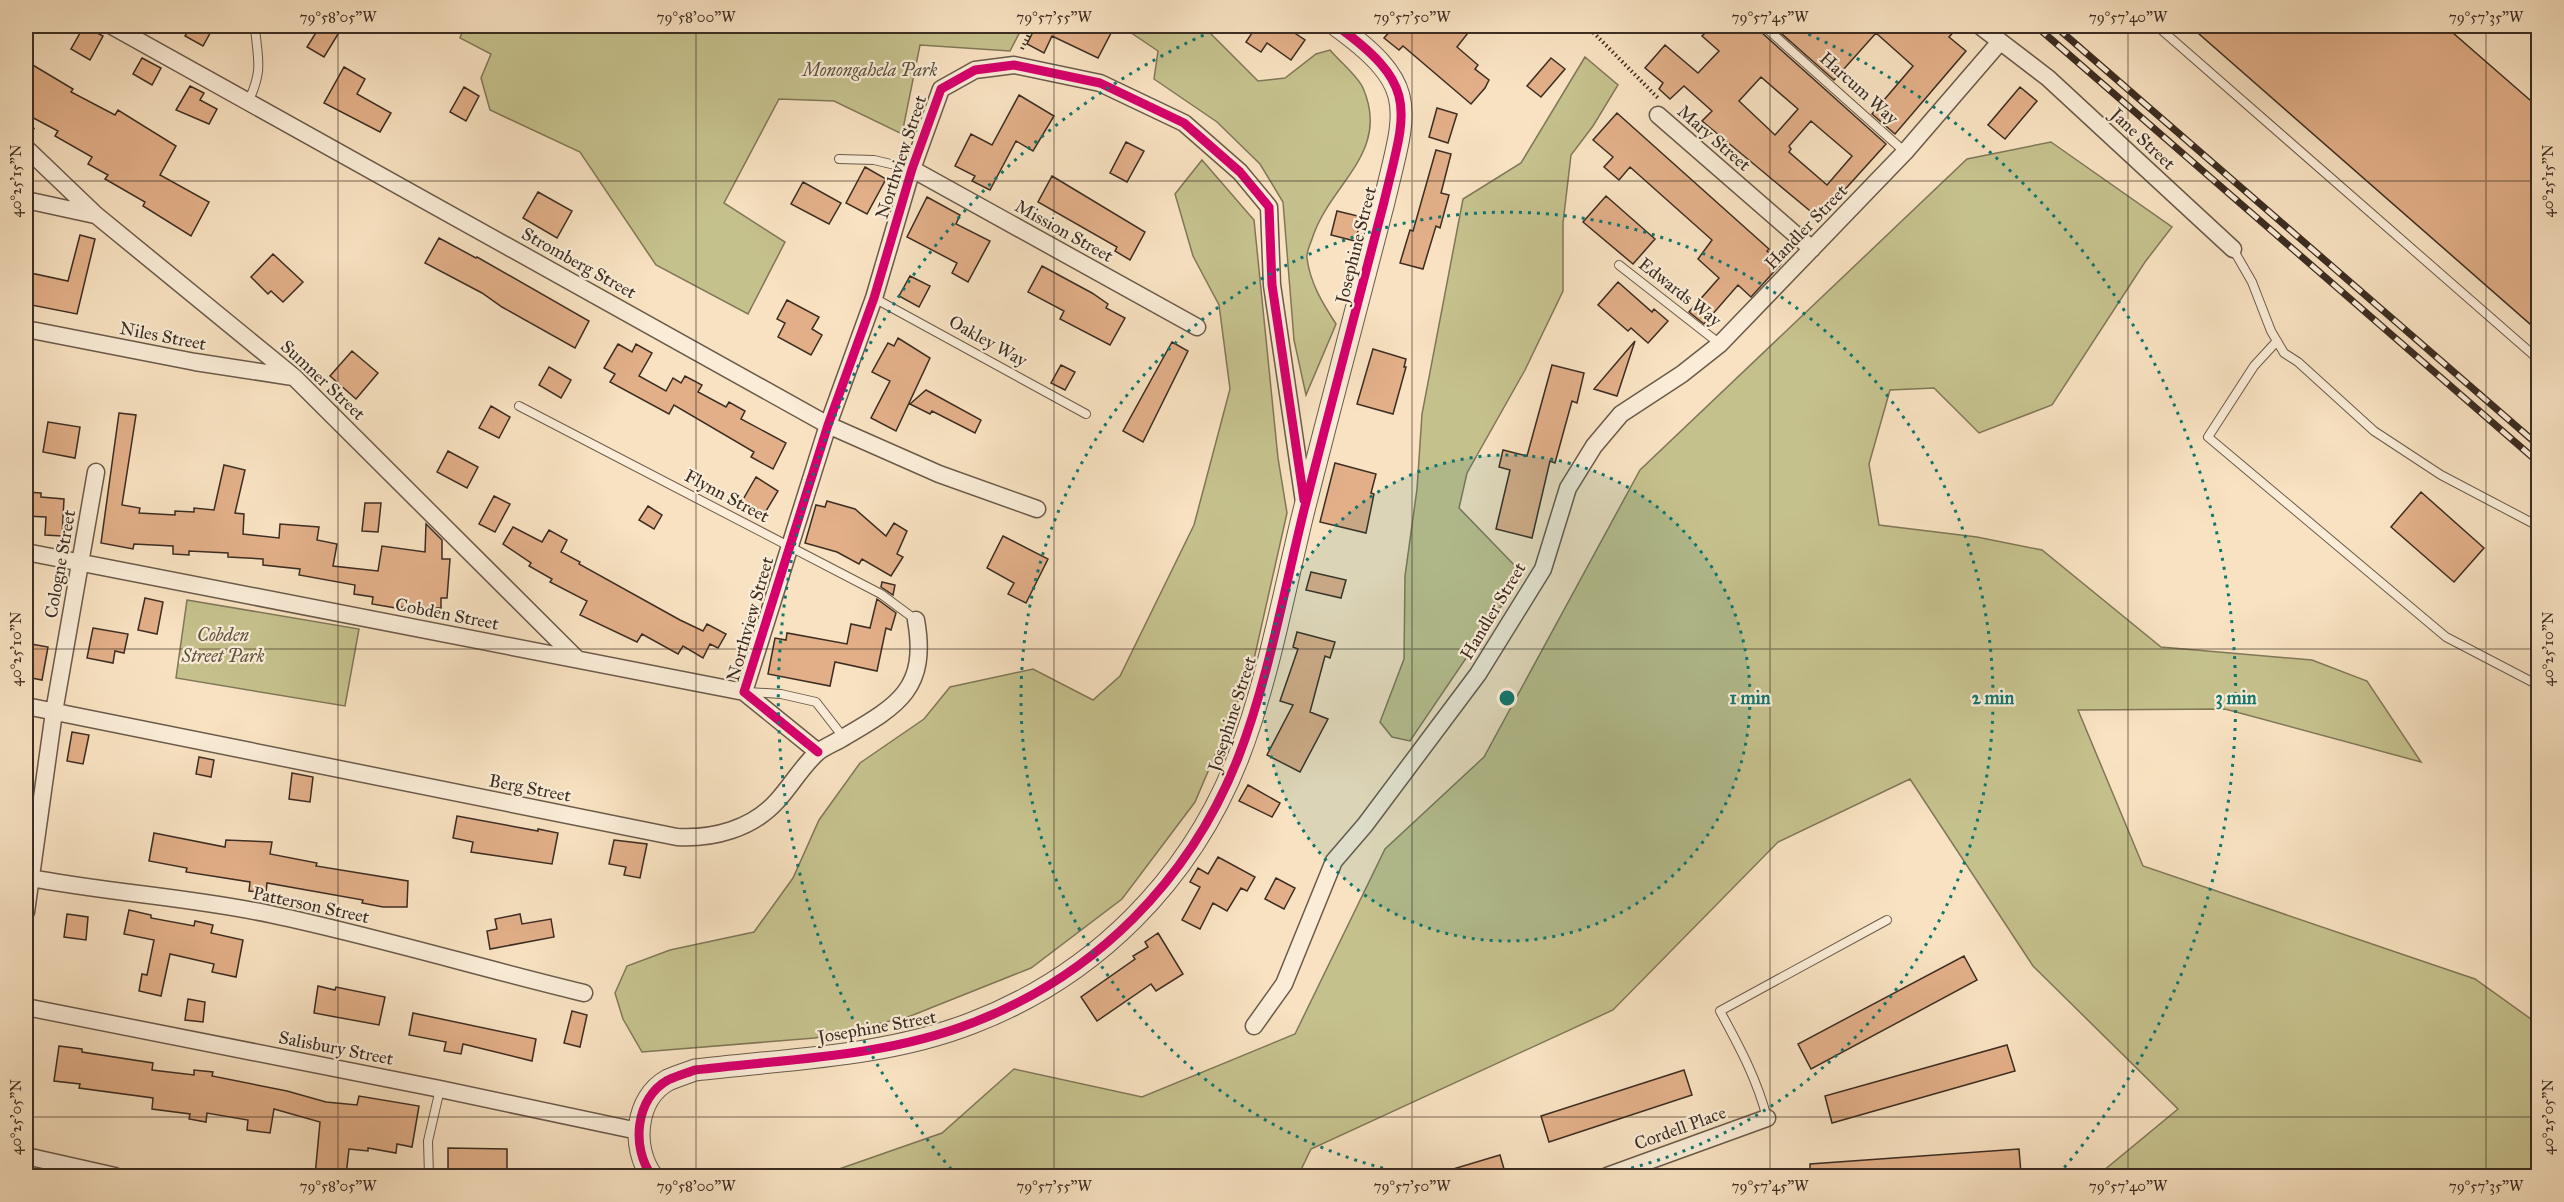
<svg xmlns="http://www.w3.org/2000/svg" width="2564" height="1202" viewBox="0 0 2564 1202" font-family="'IM FELL Great Primer',serif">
  <rect width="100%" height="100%" fill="#f8e2c1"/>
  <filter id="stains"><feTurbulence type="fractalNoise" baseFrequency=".00333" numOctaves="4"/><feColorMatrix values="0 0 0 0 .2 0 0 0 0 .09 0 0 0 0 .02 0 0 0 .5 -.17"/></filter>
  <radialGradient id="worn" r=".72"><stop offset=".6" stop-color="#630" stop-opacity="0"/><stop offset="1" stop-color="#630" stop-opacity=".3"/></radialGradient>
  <!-- green -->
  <path fill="#c5c18d" stroke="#807758" stroke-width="1.5" d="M464,26H1023L1010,51L920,45L902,134L834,101L779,99L724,203L785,242L748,314L656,265L580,152L490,110L481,78L491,54L460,38Z
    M1121,26H1203L1258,81L1285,78L1316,54L1330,50C1340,62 1357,75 1363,88C1391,152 1331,183 1313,236C1311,243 1306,252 1307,258C1310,283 1323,304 1336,324L1306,395L1294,340L1283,202L1260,164L1217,122L1154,79L1158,51Z
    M1585,57L1618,85L1593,126L1571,155L1563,223V291L1525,370L1467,473L1459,508L1523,574L1410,741L1392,737L1380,722L1404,659L1405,576L1417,489L1422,414L1463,199L1521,163Z
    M2051,142L2172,227L2145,262L2052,405L1979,433L1934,388L1890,390L1869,464L1879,525L1977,537L2042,550L2161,647L2312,660L2367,681L2421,762L2225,709L2078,710L2143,866L2475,979L2538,1024V1176H2097L2178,1109L2033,966L1910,779L1778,842L1613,1010L1311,1149L1298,1176H819L942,1133L1014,1069L1142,1097L1295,1034L1385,849L1484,757L1640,470L1967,159Z
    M1202,160L1254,220L1278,458L1287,513L1252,668L1195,802L1122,899L1031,968L908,1017L815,1038L642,1052L623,1019L615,993L627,966L670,950L754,932L793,878L819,820L860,763L924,719L950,687L1033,669L1093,700L1120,676L1194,525L1230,389L1219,305L1193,256L1175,194Z
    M187,600L359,629L345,706L176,678Z"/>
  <!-- building -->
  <path fill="#e2af88" stroke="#3c2d22" stroke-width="1.5" fill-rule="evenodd" d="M84,26L103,36L90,60L71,49Z
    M191,26H214L203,46L185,36Z
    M320,26H343L324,57L307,47Z
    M1029,26H1096L1111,33L1098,58L1052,36L1044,53L1027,44L1035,28Z
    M1241,26H1284L1305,40L1291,60L1267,43L1261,52L1246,42L1252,33Z
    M1395,26H1459L1468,33L1457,47L1478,65L1475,69L1489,80L1485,88L1471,104L1403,46L1399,50L1384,38Z
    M1712,26H1758L1760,31L1886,144L1839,196L1821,220L1702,121L1712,111L1684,86L1670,99L1659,89L1663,83L1645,68L1665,45L1698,73L1719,51L1702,36ZM1761,77L1798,109L1775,135L1739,101ZM1811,121L1852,156L1827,185L1789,152L1791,149L1789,146Z
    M1773,26H1959L1949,37L1966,51L1895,134L1872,114L1913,66L1876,33L1834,80Z
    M2190,26H2445L2538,107V331Z
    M142,58L161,68L152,85L133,74Z
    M1551,58L1565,69L1541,97L1527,86Z
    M26,61L73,89L71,92L115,115L118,110L176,146L160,175L209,202L191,236L143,206L145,202L105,179L108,175L88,164L92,157L55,136L58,131L26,114Z
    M344,67L365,79L357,94L391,113L380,132L324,103Z
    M190,86L204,93L200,100L217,109L209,124L176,110Z
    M464,87L479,96L466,121L450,112Z
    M2020,87L2037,101L2005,139L1988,125Z
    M1019,95L1054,116L1033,151L1016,141L990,190L972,181L975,176L955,166L971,134L992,145Z
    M1437,108L1457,114L1448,143L1429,137Z
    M1617,113L1769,249L1767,251L1781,264L1751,297L1738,285L1704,324L1689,312L1719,278L1698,259L1712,240L1630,167L1619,180L1604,167L1613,157L1593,140Z
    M1126,142L1144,151L1127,182L1110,173Z
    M1436,150L1451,154L1441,193L1449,195L1440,228L1436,226L1423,269L1400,263L1410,230L1413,231Z
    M865,167L886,179L867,214L846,203Z
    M1052,176L1145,232L1130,260L1115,251L1117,247L1038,202Z
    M803,182L841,203L829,224L791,204Z
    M538,192L572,211L557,238L523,218Z
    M1606,196L1655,239L1633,264L1583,222Z
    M927,197L960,215L956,224L990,241L968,282L952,273L957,263L907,237Z
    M1337,211L1362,217L1355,241L1331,235Z
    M80,235L95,239L77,314L26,304V272L68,281Z
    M439,238L476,258L477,257L589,321L575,348L502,307L482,293L425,263Z
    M273,254L303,282L283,302L271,291L268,294L251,277Z
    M1042,266L1092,293L1108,304L1106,308L1125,318L1110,345L1060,319L1064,311L1028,292Z
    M910,276L930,286L919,307L899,296Z
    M1618,282L1652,312L1654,309L1668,321L1648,343L1631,328L1628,331L1598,305Z
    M787,300L819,317L812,329L822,335L811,355L778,337L785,323L777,319Z
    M898,338L930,358L896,431L871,418L890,381L872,372L888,343L894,346Z
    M1635,341L1617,396L1594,389Z
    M1172,342L1188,351L1143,442L1123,431Z
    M618,344L632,352L636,344L652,353L639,376L666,391L673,378L681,383L685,376L702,385L698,392L726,407L729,402L745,411L741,419L786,443L773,469L751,457L754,452L674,405L669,414L610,382L615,374L604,368Z
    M1373,349L1406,359L1404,367H1406L1393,414L1357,404Z
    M352,351L378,373L356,399L330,376Z
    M1061,365L1075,372L1065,390L1051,383Z
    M1552,365L1584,373L1577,403L1572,401L1555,463L1550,461L1532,538L1496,529L1510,470L1499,467L1503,450L1527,456Z
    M549,367L571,380L561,398L539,385Z
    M926,390L981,420L975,433L932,411L930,414L910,404Z
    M491,406L510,417L499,438L479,428Z
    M119,413L136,415L122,505L140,508L139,513L175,515V511L194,512V508L214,510L224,465L245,470L235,513L244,514L243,534L279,538L280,524L319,527L317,540L337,544L333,566L378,571L382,546L425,552L426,524L442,540V559H450L447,598H441V608H420V610L402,607V609L372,604L373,597L354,594L355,585L299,575L300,569L263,565V559L228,557V553L189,551V555L173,554V546L134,544L133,549L101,543Z
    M48,422L80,427L75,458L43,452Z
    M448,451L478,467L467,488L437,472Z
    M1335,463L1376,474L1371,493L1374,494L1366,533L1320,522Z
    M756,477L778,491L763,516L741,503Z
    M26,492L41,493V497L64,499L62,536L45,535L46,517L26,516Z
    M2421,492L2484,548L2454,582L2391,527Z
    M494,496L510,504L495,532L479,524Z
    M827,501L855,509L886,536L894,523L907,531L897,554L903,557L891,576L862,559L859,564L837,552L805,543L816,505L825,507Z
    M365,503H381L378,532L362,531Z
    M648,506L662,515L654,529L639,520Z
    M513,527L542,542L549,530L567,540L561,552L580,562L579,564L680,620L703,631L707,624L726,634L718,648L710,644L703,658L683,646L678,654L642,634L637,642L580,615L587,601L550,582L552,579L529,566L531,563L503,544Z
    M1003,536L1048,559L1026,603L1008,594L1014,583L987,568Z
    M1311,572L1346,580L1341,598L1306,590Z
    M882,582L895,585L893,595L881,587Z
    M145,598L163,602L157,634L138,630Z
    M877,599L896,613L891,630L886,628L877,671L835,662L830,686L768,674L775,638L786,640L787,633L847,644L851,624L870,628Z
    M93,628L128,634L124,653L115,651L113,663L87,658Z
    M1297,632L1335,642L1330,658L1325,656L1310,712L1328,719L1300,772L1267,755L1293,705L1280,701L1298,649L1293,647Z
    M26,643L48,647L42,680L26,677Z
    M72,732L89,735L83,764L67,761Z
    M199,757L214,760L211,777L196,774Z
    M292,773L313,777L310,802L289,799Z
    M1248,785L1280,803L1272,817L1239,801Z
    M457,816L538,831V829L558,833L552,864L471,852L473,842L453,838Z
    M154,833L225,847L226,840L272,842L270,854L317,863L316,866L408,881L407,907H383L362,903L363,900L267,883L266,893L249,891L250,882L186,872L187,868L149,861Z
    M614,840L647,844L640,878L624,875L626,867L609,864Z
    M1218,857L1255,877L1247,891L1241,888L1227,911L1213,903L1200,929L1182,920L1200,887L1190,882L1198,868L1208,874Z
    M1276,878L1295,888L1284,909L1265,899Z
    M129,910L151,915V918L194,926L195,921L213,925L211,933L243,940L236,977L212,972L214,964L170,954L161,996L139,991L142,974L147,975L154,940L124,934Z
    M67,914L88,917L86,940L64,937Z
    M520,914L522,924L551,919L554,937L490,949L487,931L497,929L495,919Z
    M1158,933L1183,974L1156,991L1151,984L1097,1021L1081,997L1135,959L1133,956L1148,947L1145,942Z
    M1964,956L1977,980L1811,1069L1798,1044Z
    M318,986L335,990L336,987L385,997L379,1025L314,1013Z
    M188,999L205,1002L203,1022L185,1020Z
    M572,1011L587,1015L580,1047L564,1043Z
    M413,1013L536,1039L532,1061L463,1044L461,1054L444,1051L446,1042L409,1035Z
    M2007,1045L2015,1071L1832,1123L1825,1096Z
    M59,1046L82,1049V1052L153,1063L152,1070L194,1075V1070L213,1072L212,1076L287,1091L326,1102L357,1105L359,1096L419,1106L412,1147L397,1144L396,1153L368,1148V1151L349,1149L346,1176H315L320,1122L274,1109L270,1133L247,1130L248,1120L207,1113L206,1122L189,1119L190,1114L152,1109L153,1098L79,1088L80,1084L54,1081Z
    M1684,1070L1692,1095L1549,1142L1541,1116Z
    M448,1148L507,1149V1176H448Z
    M2019,1149L2021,1174L1989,1176H1810V1164Z
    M1500,1155L1506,1176H1443V1172Z"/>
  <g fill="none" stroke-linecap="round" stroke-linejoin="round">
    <!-- service casing -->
    <g stroke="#6b5a4a" stroke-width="10">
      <path id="service" d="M1764,26L1905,152
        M2157,26L2538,359
        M249,100C264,68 257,58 255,26
        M839,159L874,160L912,169
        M2233,249L2252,282L2271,331L2284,353L2298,362L2374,431L2441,475L2538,526
        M1619,265L1720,344
        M874,298L1086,414
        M2277,341L2254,366L2208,437L2446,637L2538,685
        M519,406L881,594L916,620
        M748,692L781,694L816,702L844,738
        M1767,1118C1757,1079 1739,1046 1720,1011L1887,920
        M429,1176L428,1141L440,1089"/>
    </g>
    <!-- minor casing -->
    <g stroke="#6b5a4a" stroke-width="19">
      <path id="minor" d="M112,26L828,425L939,474L1037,509
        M1980,26L2048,78L2233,249
        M1658,115L1812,249
        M26,148L96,215L294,377L577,659
        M912,169L1197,327
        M26,200L95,215
        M26,329L195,362L293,377
        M26,552L744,692
        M26,706L677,837C713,839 752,829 777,801C791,786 802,766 818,752C826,746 837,742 846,736C899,705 928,688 916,620
        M818,752L744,692L828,425L874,298L912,169L941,89L975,70L1014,65L1100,83L1184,123L1240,172L1269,207L1272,285L1304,502
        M26,877C107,893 192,897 274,915C378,937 480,968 584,993
        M26,912L54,712L96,472
        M26,1007L440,1089L638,1131
        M1254,1026L1284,984L1334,861L1365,825L1478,674L1543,569L1568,488L1594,446L1621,414L1682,374L1720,344L1905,152L1999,43
        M26,1156L115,1176
        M1607,1176L1767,1118"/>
    </g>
    <!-- tertiary casing -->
    <g stroke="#6b5a4a" stroke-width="23">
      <path id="tertiary" d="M652,1176C631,1148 635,1098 668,1080C677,1076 687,1073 695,1070C787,1059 885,1057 972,1023C1095,976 1190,880 1238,758C1268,681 1284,591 1304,510C1330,407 1358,304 1384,202C1406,109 1421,87 1337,26"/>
    </g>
    <!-- path -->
    <path stroke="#3c2d22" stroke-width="4" stroke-dasharray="1.5 3" stroke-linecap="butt" d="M1587,26L1658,98
      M1022,49L1033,26
      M26,123L36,132"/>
    <!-- service -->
    <use href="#service" stroke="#faecd7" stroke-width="8"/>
    <!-- minor -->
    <use href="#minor" stroke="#faecd7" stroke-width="16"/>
    <!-- tertiary -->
    <use href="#tertiary" stroke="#faecd7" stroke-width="21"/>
    <!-- rail casing -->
    <g stroke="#3c2d22" stroke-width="7">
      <path id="rail" d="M2036,26L2538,462
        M2055,26L2538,445"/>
    </g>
    <!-- rail -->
    <use href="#rail" stroke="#faecd7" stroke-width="4.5" stroke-dasharray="14" stroke-linecap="butt"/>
    <!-- cycleway casing -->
    <g stroke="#faecd7" stroke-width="13">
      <path id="cycleway" d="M818,752L744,692L828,425L874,298L912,169L941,89L975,70L1014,65L1100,83L1184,123L1240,172L1269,207L1272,285L1304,500
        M652,1176C631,1148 635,1098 668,1080C677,1076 687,1073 695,1070C787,1059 885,1057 972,1023C1095,976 1190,880 1238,758C1268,681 1284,591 1304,510C1330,407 1358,304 1384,202C1406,109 1421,87 1337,26"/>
    </g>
    <!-- cycleway -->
    <use href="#cycleway" stroke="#d6006c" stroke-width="9"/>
  </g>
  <!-- ticks -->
  <path fill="none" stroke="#3c2d22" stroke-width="1.5" stroke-opacity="0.45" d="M338,26V1176M696,26V1176M1054,26V1176M1412,26V1176M1770,26V1176M2128,26V1176M2486,26V1176M26,181H2538M26,649H2538M26,1117H2538"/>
  <!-- distance rings -->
  <circle cx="1507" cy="698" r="243" fill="#0f766e" fill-opacity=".12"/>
  <g fill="none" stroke="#0f766e" stroke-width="3" stroke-dasharray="3 6">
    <circle cx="1507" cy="698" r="243"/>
    <path d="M1418 1176A486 486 0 1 1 1596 1176"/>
    <path d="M957 1176A729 729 0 0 1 1222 27M1792 27A729 729 0 0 1 2057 1176"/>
  </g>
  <g text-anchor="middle" stroke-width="4.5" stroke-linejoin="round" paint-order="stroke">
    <!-- park labels -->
    <g font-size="18" font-style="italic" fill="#5e523d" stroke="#faecd7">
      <text x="870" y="76">Monongahela Park</text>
      <text x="223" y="641">Cobden<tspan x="223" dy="21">Street Park</tspan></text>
    </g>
    <!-- street labels -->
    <g font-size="18" fill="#3c2d22" stroke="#faecd7">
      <text transform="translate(1859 88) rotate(42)" y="6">Harcum Way</text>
      <text transform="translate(1714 138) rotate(41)" y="6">Mary Street</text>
      <text transform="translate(2143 139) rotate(43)" y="6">Jane Street</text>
      <text transform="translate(901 157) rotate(-72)" y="6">Northview Street</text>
      <text transform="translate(1806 227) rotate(-46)" y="6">Handler Street</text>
      <text transform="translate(1064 231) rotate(29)" y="6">Mission Street</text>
      <text transform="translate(1356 245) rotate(-76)" y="6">Josephine Street</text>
      <text transform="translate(579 263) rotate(29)" y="6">Stromberg Street</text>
      <text transform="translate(1680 292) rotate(38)" y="6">Edwards Way</text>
      <text transform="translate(163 336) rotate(11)" y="6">Niles Street</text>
      <text transform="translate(988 341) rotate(29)" y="6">Oakley Way</text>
      <text transform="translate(323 380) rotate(43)" y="6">Sumner Street</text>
      <text transform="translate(727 496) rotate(28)" y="6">Flynn Street</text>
      <text transform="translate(60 564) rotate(-80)" y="6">Cologne Street</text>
      <text transform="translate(1493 611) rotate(-59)" y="6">Handler Street</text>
      <text transform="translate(447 614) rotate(11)" y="6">Cobden Street</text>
      <text transform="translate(750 619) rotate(-74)" y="6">Northview Street</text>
      <text transform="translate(1232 714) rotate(-72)" y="6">Josephine Street</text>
      <text transform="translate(530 788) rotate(11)" y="6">Berg Street</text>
      <text transform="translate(311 905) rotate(12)" y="6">Patterson Street</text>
      <text transform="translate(877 1027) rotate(-10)" y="6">Josephine Street</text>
      <text transform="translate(336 1048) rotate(11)" y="6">Salisbury Street</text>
      <text transform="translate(1680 1128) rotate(-20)" y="6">Cordell Place</text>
    </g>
  </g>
  <circle cx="1507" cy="698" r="9" fill="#0f766e" stroke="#faecd7" stroke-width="3"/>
  <g font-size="18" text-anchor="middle" font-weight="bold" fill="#0f766e" stroke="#faecd7" stroke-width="4.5" stroke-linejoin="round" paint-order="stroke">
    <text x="1750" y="704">1 min</text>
    <text x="1993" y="704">2 min</text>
    <text x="2236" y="704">3 min</text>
  </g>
  <!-- margin -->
  <rect width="2564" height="1202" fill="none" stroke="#f8e2c1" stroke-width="66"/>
  <rect x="33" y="33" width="2498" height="1136" fill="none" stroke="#3c2d22" stroke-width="2"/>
  <g font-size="15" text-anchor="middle" fill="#3c2d22">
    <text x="338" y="22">79°58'05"W</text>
    <text x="696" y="22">79°58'00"W</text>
    <text x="1054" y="22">79°57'55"W</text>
    <text x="1412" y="22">79°57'50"W</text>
    <text x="1770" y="22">79°57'45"W</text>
    <text x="2128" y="22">79°57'40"W</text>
    <text x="2486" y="22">79°57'35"W</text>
    <text transform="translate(16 181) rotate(-90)" y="5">40°25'15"N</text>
    <text transform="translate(2548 181) rotate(-90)" y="5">40°25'15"N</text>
    <text transform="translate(16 649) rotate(-90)" y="5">40°25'10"N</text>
    <text transform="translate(2548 649) rotate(-90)" y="5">40°25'10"N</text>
    <text transform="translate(16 1117) rotate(-90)" y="5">40°25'05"N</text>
    <text transform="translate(2548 1117) rotate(-90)" y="5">40°25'05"N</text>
    <text x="338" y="1191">79°58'05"W</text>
    <text x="696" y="1191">79°58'00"W</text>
    <text x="1054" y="1191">79°57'55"W</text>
    <text x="1412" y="1191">79°57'50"W</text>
    <text x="1770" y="1191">79°57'45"W</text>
    <text x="2128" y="1191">79°57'40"W</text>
    <text x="2486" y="1191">79°57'35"W</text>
  </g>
  <rect width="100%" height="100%" filter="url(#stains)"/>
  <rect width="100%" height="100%" fill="url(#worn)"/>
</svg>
